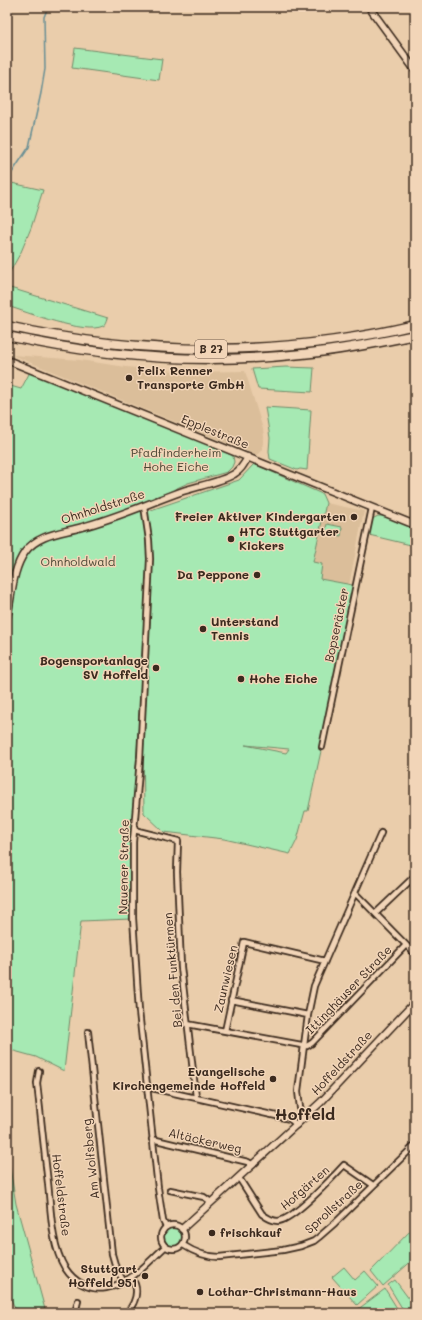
<svg xmlns="http://www.w3.org/2000/svg" width="422" height="1320" viewBox="0 0 422 1320" font-family="Mali,sans-serif">
  <rect width="100%" height="100%" fill="#eacdab"/>
  <filter id="ink" filterUnits="userSpaceOnUse"><feTurbulence type="fractalNoise" baseFrequency=".025" numOctaves="2"/><feDisplacementMap in="SourceGraphic" scale="8" xChannelSelector="R" yChannelSelector="G"/><feConvolveMatrix kernelMatrix="1 2 1 2 8 2 1 2 1" color-interpolation-filters="sRGB"/></filter>
  <g filter="url(#ink)">
    <!-- built -->
    <path fill="#dbbe9a" d="M12,355L80,360L126,367L162,370L189,372L245,371L263,429L264,437L262,449L259,453L256,455Z
      M326,503L364,511L349,585L319,579L313,562Z"/>
    <!-- green -->
    <path fill="#a6e9b3" stroke="#708a68" fill-rule="evenodd" d="M75,48L162,59L159,80L72,68Z
      M7,182L43,190L31,228L21,252L7,277Z
      M7,287L108,318C107,321 106,325 103,326C85,335 27,312 7,306Z
      M286,367L314,368L312,392L258,389L252,369Z
      M30,372L162,425L233,456L234,462L232,467L227,472L188,483L142,504L148,540V511L239,480L254,464L322,494L326,503L313,562L322,564L320,579L358,586L321,751L308,811H305L297,840L290,854L224,839L164,832L144,813L143,737L148,575L132,832L131,919L81,921L64,1071L36,1057L7,1049V385L21,389ZM245,745L289,749L286,753Z
      M265,407L311,410L307,470L300,469L297,470L270,459L269,451L270,438Z
      M378,516H384L415,528V546L369,535L372,519Z
      M327,524L342,527L341,536L325,533Z
      M7,1150L16,1204L46,1313H17L7,1290Z
      M415,1226V1258L383,1286L371,1271Z
      M164 1237a9 9 0 1 1 18 0a9 9 0 1 1-18 0Z
      M344,1267L355,1280L365,1271L378,1286L357,1305L332,1277Z
      M395,1280L415,1307V1313H405L388,1285Z
      M385,1289L400,1313H353Z"/>
    <g fill="none" stroke-linecap="round" stroke-linejoin="round">
      <!-- stream -->
      <path stroke="#678e94" stroke-width="1.5" d="M7,180L29,147L41,93L45,69L44,17L48,7"/>
      <!-- street casing -->
      <g stroke="#3b2a1e" stroke-width="8">
        <path id="street" d="M144,506L149,540L150,559L140,759L133,842V918L139,1011L158,1188L163,1221L166,1227
          M322,747L372,508
          M134,830L178,841L177,872L181,967L196,1097
          M355,893L415,954
          M376,913L415,876
          M231,1000L308,1015
          M187,1024L307,1046L312,1043L406,945
          M225,1031L244,942L325,961
          M88,1032L112,1254L116,1268L124,1282
          M39,1071L37,1083C41,1117 44,1150 48,1183C51,1210 51,1245 65,1268C74,1282 90,1291 106,1288C131,1284 148,1262 165,1247
          M147,1087L290,1119L297,1125
          M305,1117L300,1108L298,1091L308,1015L314,986L381,833
          M152,1139L248,1162L253,1165
          M239,1178L262,1214C266,1217 272,1221 278,1221C293,1220 333,1177 344,1165L373,1185
          M170,1190L204,1197L211,1202
          M161 1237a12 12 0 1 1 24 0a12 12 0 1 1-24 0Z
          M183,1245C194,1252 205,1257 219,1257L283,1250L301,1246L314,1241L319,1237L335,1223L415,1145
          M75,1313L78,1301
          M127,1313C136,1302 140,1289 131,1277"/>
      </g>
      <!-- secondary casing -->
      <g stroke="#3b2a1e" stroke-width="9">
        <path id="secondary" d="M369,7L415,70
          M7,360L415,525
          M7,617C12,596 12,570 25,552C38,534 62,533 82,527C116,518 149,503 183,491C198,486 221,482 234,474C241,470 244,464 248,457
          M182,1229L321,1102L415,1002"/>
      </g>
      <!-- highway casing -->
      <g stroke="#3b2a1e" stroke-width="11">
        <path id="highway" d="M7,326C142,356 280,357 415,325
          M7,336C103,357 203,365 302,354C340,350 377,343 415,335"/>
      </g>
      <!-- street -->
      <use href="#street" stroke="#f2d5b8" stroke-width="4.5"/>
      <!-- secondary -->
      <use href="#secondary" stroke="#f2d5b8" stroke-width="6"/>
      <!-- highway -->
      <use href="#highway" stroke="#f2d5b8" stroke-width="8"/>
    </g>
  </g>
  <!-- markers -->
  <g fill="#3b2a1e" stroke="#f2d5b8" stroke-width="1.5">
    <circle cx="129" cy="378" r="4"/>
    <circle cx="354" cy="517" r="4"/>
    <circle cx="231" cy="539" r="4"/>
    <circle cx="257" cy="575" r="4"/>
    <circle cx="203" cy="629" r="4"/>
    <circle cx="156" cy="668" r="4"/>
    <circle cx="241" cy="679" r="4"/>
    <circle cx="273" cy="1079" r="4"/>
    <circle cx="212" cy="1233" r="4"/>
    <circle cx="145" cy="1276" r="4"/>
    <circle cx="200" cy="1292" r="4"/>
  </g>
  <g text-anchor="middle" stroke-width="3" stroke-linejoin="round" paint-order="stroke">
    <!-- shield labels -->
    <rect fill="#f2d5b8" stroke="#725d4c" stroke-width="1" x="195" y="340" width="32" height="18" rx="3"/>
    <g font-size="11" font-weight="bold" fill="#3b2a1e">
      <text x="211" y="353">B 27</text>
    </g>
    <!-- poi labels -->
    <g font-size="12" font-weight="bold" fill="#3b2a1e" stroke="#f2d5b8" text-anchor="start">
      <text x="137" y="375">Felix Renner<tspan x="137" dy="14">Transporte GmbH</tspan></text>
      <text x="346" y="521" text-anchor="end">Freier Aktiver Kindergarten</text>
      <text x="239" y="536">HTC Stuttgarter<tspan x="239" dy="14">Kickers</tspan></text>
      <text x="249" y="579" text-anchor="end">Da Peppone</text>
      <text x="211" y="626">Unterstand<tspan x="211" dy="14">Tennis</tspan></text>
      <text x="148" y="665" text-anchor="end">Bogensportanlage<tspan x="148" dy="14">SV Hoffeld</tspan></text>
      <text x="249" y="683">Hohe Eiche</text>
      <text x="265" y="1076" text-anchor="end">Evangelische<tspan x="265" dy="14">Kirchengemeinde Hoffeld</tspan></text>
      <text x="220" y="1237">frischkauf</text>
      <text x="137" y="1273" text-anchor="end">Stuttgart<tspan x="137" dy="14">Hoffeld 951</tspan></text>
      <text x="208" y="1296">Lothar-Christmann-Haus</text>
    </g>
    <!-- street labels -->
    <g font-size="12" fill="#3b2a1e" stroke="#f2d5b8">
      <text transform="translate(215 432) rotate(22)" y="4">Epplestraße</text>
      <text transform="translate(103 507) rotate(-18)" y="4">Ohnholdstraße</text>
      <text transform="translate(337 625) rotate(-78)" y="4">Bopseräcker</text>
      <text transform="translate(124 867) rotate(-89)" y="4">Nauener Straße</text>
      <text transform="translate(173 970) rotate(-95)" y="4">Bei den Funktürmen</text>
      <text transform="translate(226 979) rotate(-77)" y="4">Zaunwiesen</text>
      <text transform="translate(349 990) rotate(-46)" y="4">Ittinghäuser Straße</text>
      <text transform="translate(342 1063) rotate(-47)" y="4">Hoffeldstraße</text>
      <text transform="translate(205 1141) rotate(13)" y="4">Altäckerweg</text>
      <text transform="translate(91 1159) rotate(-96)" y="4">Am Wolfsberg</text>
      <text transform="translate(305 1188) rotate(-41)" y="4">Hofgärten</text>
      <text transform="translate(61 1195) rotate(83)" y="4">Hoffeldstraße</text>
      <text transform="translate(334 1207) rotate(-42)" y="4">Sprollstraße</text>
    </g>
    <!-- park labels -->
    <g font-size="12" fill="#4b4734" stroke="#f2d5b8">
      <text x="176" y="457">Pfadfinderheim<tspan x="176" dy="14">Hohe Eiche</tspan></text>
      <text x="78" y="566">Ohnholdwald</text>
    </g>
    <!-- district labels -->
    <g font-size="16" font-weight="bold" fill="#3b2a1e" stroke="#f2d5b8">
      <text x="305" y="1120">Hoffeld</text>
    </g>
  </g>
  <!-- margin -->
  <rect width="422" height="1320" fill="none" stroke="#f2d5b8" stroke-width="24"/>
  <rect x="12" y="12" width="398" height="1296" fill="none" stroke="#3b2a1e" stroke-width="1.5" filter="url(#ink)"/>
</svg>
